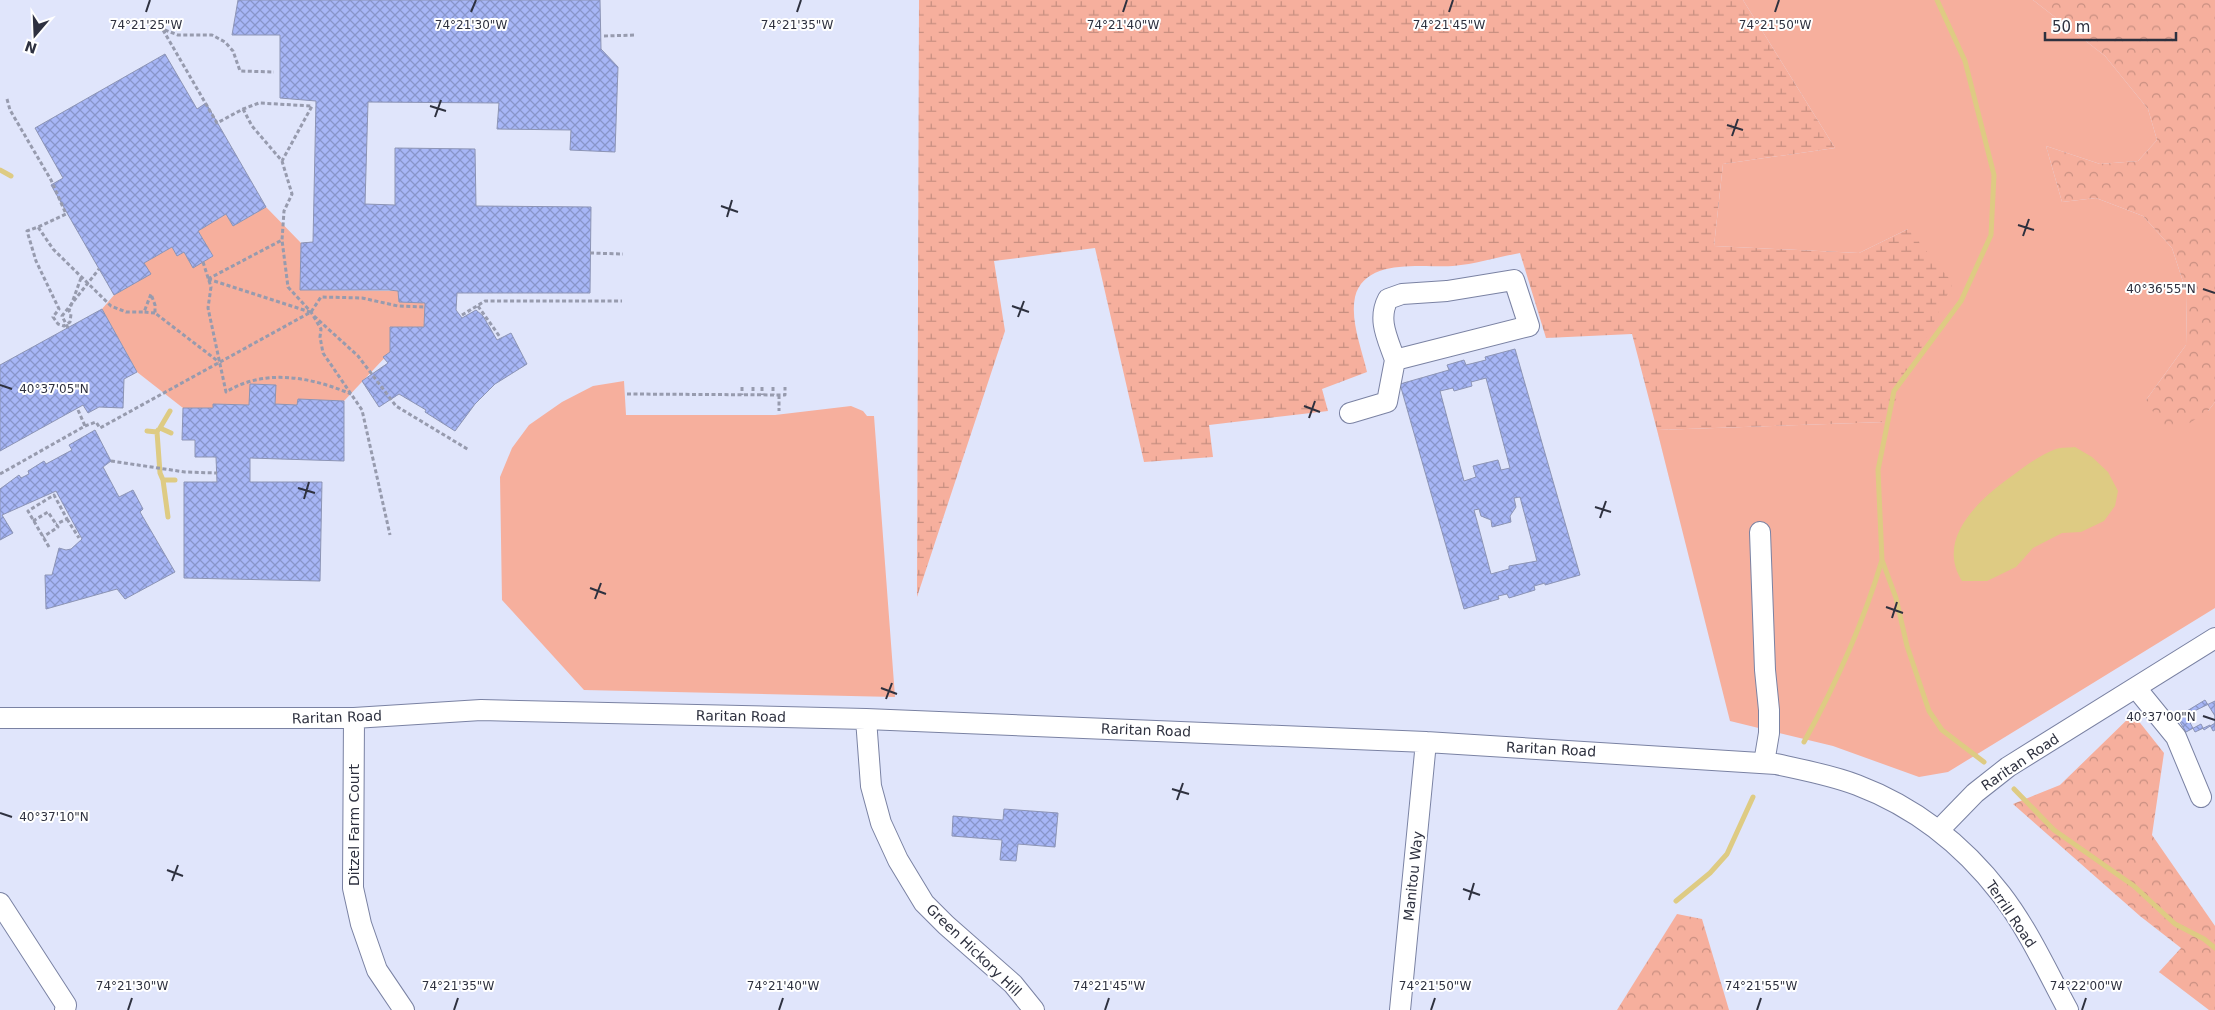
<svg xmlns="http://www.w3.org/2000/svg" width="2215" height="1010" viewBox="0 0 2215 1010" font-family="'DejaVu Sans',sans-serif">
  <defs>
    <pattern id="forest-crowns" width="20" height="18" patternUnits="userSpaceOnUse" patternTransform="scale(1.25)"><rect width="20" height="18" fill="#f6af9d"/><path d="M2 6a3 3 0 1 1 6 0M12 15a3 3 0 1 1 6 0" fill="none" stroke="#c88f81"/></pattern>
    <pattern id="wetland-marsh" width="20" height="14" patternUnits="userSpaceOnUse" patternTransform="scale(1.25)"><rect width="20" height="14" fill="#f6af9d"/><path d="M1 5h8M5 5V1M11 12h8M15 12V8" fill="none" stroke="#c88f81"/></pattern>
    <pattern id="building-cross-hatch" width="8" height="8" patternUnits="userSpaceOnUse" patternTransform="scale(1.25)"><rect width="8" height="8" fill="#a7b6f6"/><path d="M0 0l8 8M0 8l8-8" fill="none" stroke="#8895c9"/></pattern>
  </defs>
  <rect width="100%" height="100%" fill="#e0e5fb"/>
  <!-- grass -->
  <path fill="#f6af9d" d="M1743,0H2033L2105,56L2148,109L2157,140L2138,161L2100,164L2046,146L2062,202L2096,198L2143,216L2172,248L2187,294L2186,345L2146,400L2208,411L2215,402V608L1948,772L1919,777L1833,746L1730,721L1657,430L1885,422L1908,229L1859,253L1714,246L1723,164L1835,148Z
    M266,207L301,243L300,290L398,291L399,302L425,303L424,327H391L390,352L344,401L298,399L297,405L275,404V385L251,384L249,405L214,404L213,408H183L137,372L102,309L114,295L150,274L144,263L172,247L177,256L184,252L193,267L213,256L198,231L226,214L233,226Z
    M624,381L626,415H775L851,406L863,411L867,416H874L895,697L584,690L502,600L500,477L512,448L529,425L562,402L593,386Z"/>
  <!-- forest -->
  <path fill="url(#forest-crowns)" d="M2033,0H2215V402L2208,411L2168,437L2146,400L2186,345L2187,294L2172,248L2143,216L2096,198L2062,202L2046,146L2100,164L2138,161L2157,140L2148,109L2105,56Z
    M2133,714L2164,753L2152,835L2215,926V1010H2209L2159,972L2181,948L2140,916L2013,804L2060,785Z
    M1677,914L1702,919L1729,1010H1617Z"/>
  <!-- wetland -->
  <path fill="url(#wetland-marsh)" d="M919,0H1743L1835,148L1723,164L1714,246L1859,253L1908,229L1953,283L1885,422L1657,430L1632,334L1546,338L1520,253C1498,257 1476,264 1453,266C1423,268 1365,257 1355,297C1350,321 1362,350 1367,372L1322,389L1328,411L1209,425L1213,457L1144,462L1095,248L994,261L1005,331L917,597Z"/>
  <!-- water -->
  <path fill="#decb83" d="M2075,447L2092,457L2108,472L2118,491L2115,506L2104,521L2081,532L2062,533L2033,548L2016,567L1987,581H1962C1934,537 1983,496 2016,473C2028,464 2042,454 2056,449C2061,447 2069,448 2075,447Z"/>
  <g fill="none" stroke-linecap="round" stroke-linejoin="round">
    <!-- stream -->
    <path stroke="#decb83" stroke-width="5" d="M1937,0L1965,61L1994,175L1991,235L1961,301L1894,391L1878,470L1882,560L1896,598L1907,646L1929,711L1942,730L1984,762
      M0,170L11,176
      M170,411L160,428L171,433
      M147,431L157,432L158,430
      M157,432L160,473L163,480H175
      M163,480L168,517
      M1804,742C1836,684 1863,624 1882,560
      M2014,789L2054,830L2134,886L2175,924L2204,939L2215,948
      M1676,901L1710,873L1727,854L1753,797"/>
  </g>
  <!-- building -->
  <path fill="url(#building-cross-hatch)" stroke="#8c94b5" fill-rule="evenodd" d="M238,0H600L601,49L618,67L615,152L570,150L571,130L497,129L499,103L368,102L365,204L395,205V148L475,149L476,206L591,207L590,293H457L456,310L462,318L476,310L483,316L497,340L511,333L527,364L495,384L475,404L455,431L425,412L426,410L399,394L379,407L362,381L388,363L383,357L390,352V327H424L425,303L399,302L398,291L389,290H300L301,243L313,242L316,101L280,98V35H232Z
    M165,54L197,109L206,103L266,207L233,226L226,214L198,231L213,256L193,268L184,252L177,256L172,247L144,263L151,274L114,295L51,185L63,178L35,128Z
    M102,309L137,372L124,379L123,408L99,407L88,413L83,405L0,451V365Z
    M1515,349L1580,575L1545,585V583L1534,586L1535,590L1509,598L1507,594L1498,596L1499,599L1464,609L1400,384L1449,370L1447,365L1464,360L1466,365L1486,360L1485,357ZM1486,378L1510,468L1501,470L1498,460L1473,466L1476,477L1464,481L1440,391L1453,388L1454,391L1472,386L1471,382ZM1520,497L1537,561L1509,566V569L1491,574L1474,510L1479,509L1481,516L1491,520L1492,527L1511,522L1510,516L1516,507L1514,498Z
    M250,384L276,385L275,404L297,405L298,399L344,401V461L250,458V482H322L320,581L184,578V482H217L216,457H195V440H182L183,408H213V404L249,405Z
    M95,430L111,461L103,467L119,497L133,490L143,509L140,512L175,572L125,599L117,589L46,609L45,575H52L59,548L66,550L71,549L82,539L56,491L2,515L13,533L0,540V489L19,475L21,478L29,474L28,471L44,461L46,464L72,450L69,445Z
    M2205,700L2215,716V723L2204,730L2201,724L2186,732L2177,717Z
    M2215,701V730L2213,731L2210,725L2195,732L2186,715Z
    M1004,809L1058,813L1055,847L1018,844L1016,861L1000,860L1002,840L952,836L953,816L1003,820Z"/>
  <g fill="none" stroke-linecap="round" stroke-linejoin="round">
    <!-- minor casing -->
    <g stroke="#7a82a3" stroke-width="22">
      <path id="minor" d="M1514,280L1529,326L1395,360C1388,339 1377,320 1388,299L1402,294L1447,291Z
        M1350,413L1387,402L1395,360
        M1760,532L1765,670L1769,710V733L1764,763
        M2136,688L2176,737L2201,797
        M0,718H354L481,710L866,719L1426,742L1776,764C1803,770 1831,775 1857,785C1915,807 1964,846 2001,894C2028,929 2047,971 2068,1010
        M354,718L353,888L361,924L377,970L404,1010
        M866,719L871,786L881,823L898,860L924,903L946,925L1013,984L1034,1010
        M1939,830L1975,793L2008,767L2215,638
        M0,903L66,1005L65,1010
        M1400,1010L1426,742"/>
    </g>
    <!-- path -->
    <path stroke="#979bae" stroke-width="3" stroke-dasharray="4 2.5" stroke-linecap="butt" d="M135,27L144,22L178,35H212L225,42L233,51L240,71L274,72
      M163,30L217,123L243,109L259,103L312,106L282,161
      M604,36L636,35
      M7,99L10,110L51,180L66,214L38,227
      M243,109L252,126L282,161L292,194L284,211L282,240L288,287L311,312L321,329L320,337L323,353L362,410L390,535
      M590,253L623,254
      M203,262L211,287L208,308L226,392C265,368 311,377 351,394
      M81,278L69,311L71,314L70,322L64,326L58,324L53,317L59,309L36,261L27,231L38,227L53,249L111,306L126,312H144
      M208,279L310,312
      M208,279L282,240
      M478,306L500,337
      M155,313L144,312L151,294L155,305V313L219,362
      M462,315L485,301H622
      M314,316L358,356L396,406L469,450
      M742,387V395
      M753,387V395
      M762,387V395
      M773,387V395
      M627,394L785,395V387
      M779,395V411
      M78,410L85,426
      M111,461L185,472L217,473
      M0,474L85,426L96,422L100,428L311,312L321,297L362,298L398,306L425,307
      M67,519L79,538
      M33,521L48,512L58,527L43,537
      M49,547L28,511L54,495L67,519L56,524"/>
    <!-- minor -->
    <use href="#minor" stroke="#fff" stroke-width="20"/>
    <!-- path-bridge -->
    <path stroke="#979bae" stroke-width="3" stroke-dasharray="4 2.5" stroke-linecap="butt" d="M68,328L62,316L99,269"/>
  </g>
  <!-- ticks -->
  <path fill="none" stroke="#2e313f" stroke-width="2" d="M146,12L150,0M471,12L476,0M797,12L801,0M1123,12L1127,0M1449,12L1453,0M1775,12L1779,0M430,106L446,111M435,117L441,100M1727,125L1743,130M1732,136L1738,119M721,206L738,212M727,217L732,200M2018,225L2034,230M2023,236L2029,219M2203,289L2215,293M1012,306L1029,312M1018,317L1024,301M0,385L12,389M1304,406L1320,412M1309,418L1315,401M298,488L315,493M304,499L309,482M1595,507L1611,512M1600,518L1606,501M590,588L606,594M595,599L601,583M1886,607L1903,613M1892,618L1897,602M881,688L897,694M886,699L892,683M2203,716L2215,720M1172,789L1189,794M1177,800L1183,783M0,813L12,817M167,870L183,876M172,881L178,865M1463,889L1480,895M1469,900L1474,883M128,1010L132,998M454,1010L458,998M779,1010L783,998M1105,1010L1109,998M1431,1010L1435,998M1757,1010L1761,998M2082,1010L2086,998"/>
  <g text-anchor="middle" stroke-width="4" stroke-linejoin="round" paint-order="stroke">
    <!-- street labels -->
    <g font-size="14" fill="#2e313f" stroke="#fff">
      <text transform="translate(741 716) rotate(1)" y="5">Raritan Road</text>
      <text transform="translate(337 717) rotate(-2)" y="5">Raritan Road</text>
      <text transform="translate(1146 730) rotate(2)" y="5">Raritan Road</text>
      <text transform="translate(1551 749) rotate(3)" y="5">Raritan Road</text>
      <text transform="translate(2020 762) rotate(-34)" y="5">Raritan Road</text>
      <text transform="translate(354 825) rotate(-90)" y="5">Ditzel Farm Court</text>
      <text transform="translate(1413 876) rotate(-84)" y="5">Manitou Way</text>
      <text transform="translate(2011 914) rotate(56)" y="5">Terrill Road</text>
      <text transform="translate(974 950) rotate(44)" y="5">Green Hickory Hill</text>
    </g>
  </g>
  <g font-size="12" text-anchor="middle" fill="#2e313f" stroke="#fff" stroke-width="4" stroke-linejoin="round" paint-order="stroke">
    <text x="1449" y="29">74°21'45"W</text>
    <text x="146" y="29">74°21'25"W</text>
    <text x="471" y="29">74°21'30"W</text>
    <text x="797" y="29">74°21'35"W</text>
    <text x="1123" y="29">74°21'40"W</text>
    <text x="1775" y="29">74°21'50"W</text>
    <text x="2161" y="293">40°36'55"N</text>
    <text x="54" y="393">40°37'05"N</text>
    <text x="2161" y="721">40°37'00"N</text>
    <text x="54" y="821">40°37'10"N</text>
    <text x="132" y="990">74°21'30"W</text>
    <text x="458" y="990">74°21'35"W</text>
    <text x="783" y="990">74°21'40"W</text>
    <text x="1109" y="990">74°21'45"W</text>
    <text x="1435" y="990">74°21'50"W</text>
    <text x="1761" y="990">74°21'55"W</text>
    <text x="2086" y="990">74°22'00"W</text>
  </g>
  <!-- north arrow -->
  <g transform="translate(35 35) rotate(199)" stroke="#ffffff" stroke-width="4" paint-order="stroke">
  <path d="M0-4L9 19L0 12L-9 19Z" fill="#2e313f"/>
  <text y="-8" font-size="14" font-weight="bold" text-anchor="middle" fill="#2e313f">N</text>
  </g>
  <!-- scale -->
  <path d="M2045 32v8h131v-8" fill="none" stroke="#2e313f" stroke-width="2.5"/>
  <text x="2052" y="32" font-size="15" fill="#2e313f" stroke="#ffffff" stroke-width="4" paint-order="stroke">50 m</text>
</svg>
